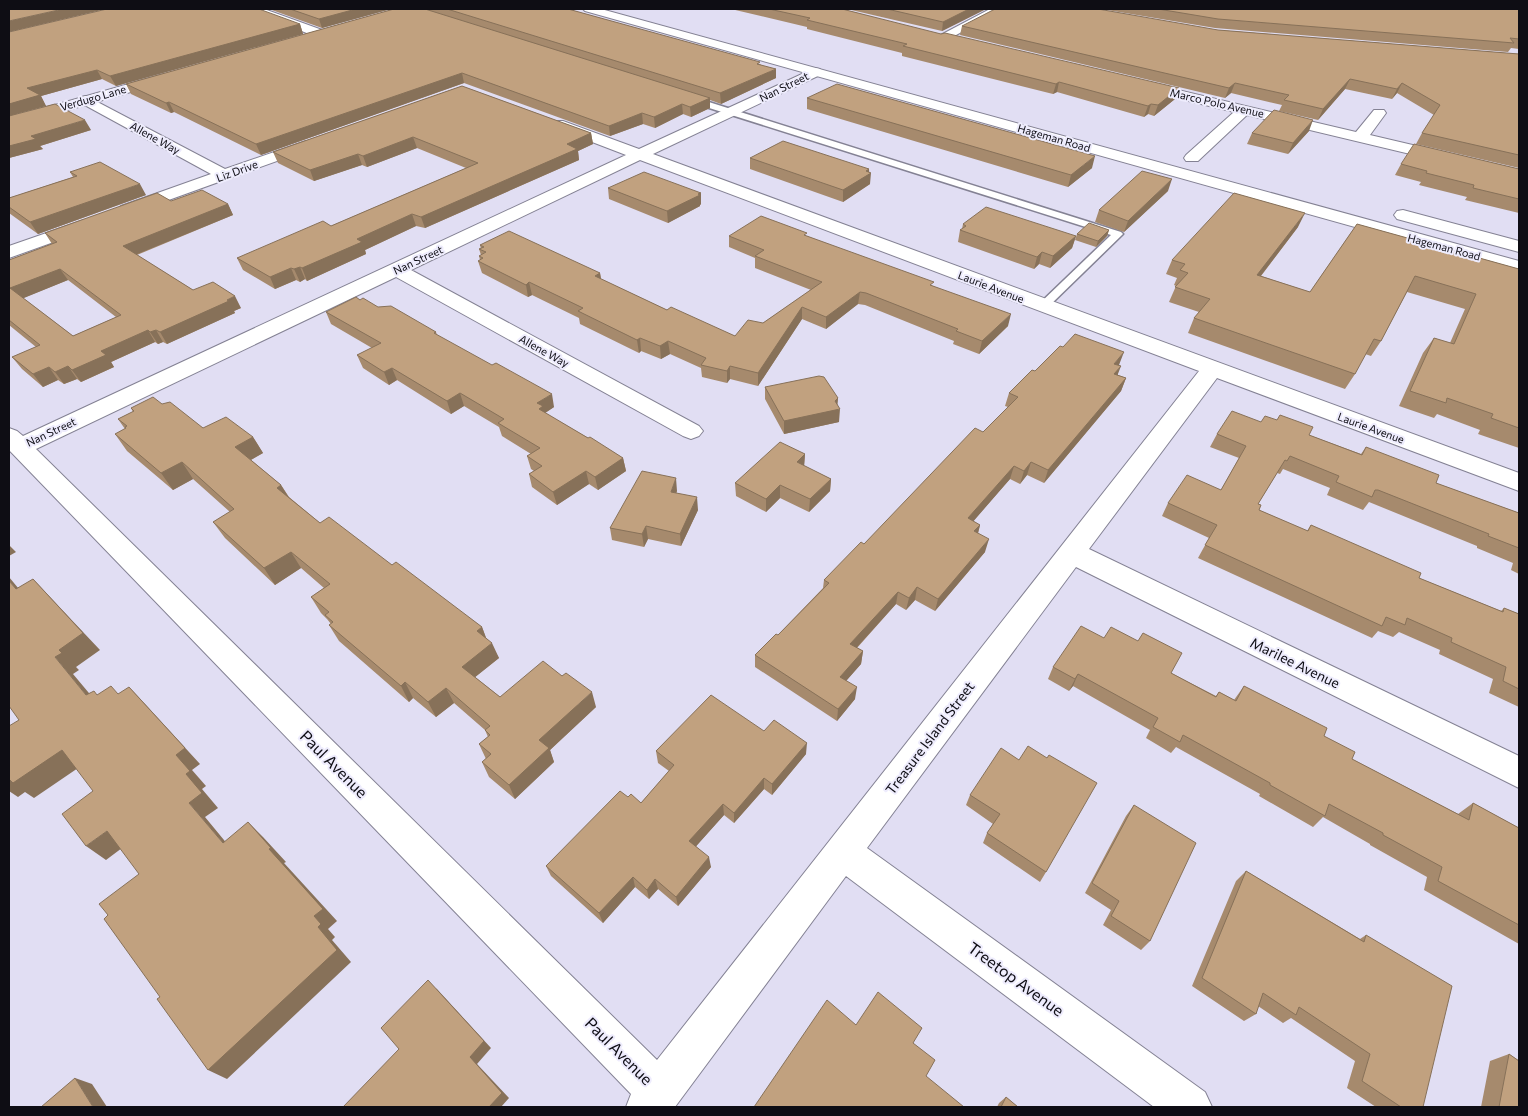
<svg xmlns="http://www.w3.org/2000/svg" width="1528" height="1116" viewBox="0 0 1528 1116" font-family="Commissioner,sans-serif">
  <rect width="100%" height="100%" fill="#e1def3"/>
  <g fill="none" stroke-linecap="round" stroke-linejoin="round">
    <!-- lane casing -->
    <g stroke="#848294" stroke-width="3">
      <path id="lane" d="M687,97H693L1121,232L1123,234L1047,308H1039L1038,306L1039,304L1111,235L687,101Z"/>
    </g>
    <!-- street casing -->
    <g stroke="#848294" stroke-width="2">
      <path id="street" d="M248,9H264L325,31L327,34L321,38L317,37L250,11Z
        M990,9H1004L945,41H937L935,38Z
        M815,68L820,69L822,72L820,75L653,154L1519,473V491L1217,378L1089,549L1519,756V788L1076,567L867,848L1205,1092L1212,1107H1154L846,876L675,1107H626L631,1094L9,450V428L17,431L23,436L626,155L553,127L551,124L553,121H563L639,149ZM640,160L1199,371L657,1060L36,449L396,277L683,436L691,439L699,436L703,431L699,426L411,270Z
        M1140,81L1356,132L1374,110H1384L1386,113L1370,135L1519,170V180L1247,115L1198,161H1186L1184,158L1186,155L1234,112L1135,88L1133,85Z
        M86,96L225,169L306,141H316L319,144L316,147L127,215L121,214L118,210L121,206L211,174L81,103L79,100L81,97Z
        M84,220L90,221L93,225L90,229L9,258V246Z"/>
    </g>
    <!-- secondary casing -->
    <g stroke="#848294" stroke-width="2">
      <path id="secondary" d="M583,9H601L1519,261V273L585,11Z
        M164,74L171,78L169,81L9,127V118Z
        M1403,210L1519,241V252L1397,219L1394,215L1397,211Z"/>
    </g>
    <!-- lane -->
    <use href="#lane" fill="#fff" fill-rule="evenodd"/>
    <!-- street -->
    <use href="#street" fill="#fff" fill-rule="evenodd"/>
    <!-- secondary -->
    <use href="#secondary" fill="#fff" fill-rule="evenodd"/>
  </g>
  <!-- wall -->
  <path fill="#a68a6d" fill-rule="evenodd" d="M269,9H391L322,28Z
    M394,9H568L760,64L776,78L721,104L710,100V108L691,117L683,114L655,128L643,124L610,136L464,83L261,155L174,112L171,113L131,94L126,84Z
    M731,9H842L1175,99L1154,116L1148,114L1144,117L1057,92L1053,94L902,56V53L807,29V27Z
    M847,9H986L942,31Z
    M1101,9H1519V49L1511,48L1508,52L1215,28Z
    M300,24L303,34L116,86L102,79L41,96L46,106L15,114L91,130L40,146L43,149L9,158V32Z
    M962,26L1218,30L1519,54V168L1416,144L1422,133L1434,115L1397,93L1392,99L1345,89L1318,120L1279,111L1282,105L1231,93L1225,98L960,35Z
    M462,86L591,133L593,144L578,151L579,160L425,228L416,226L365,250L366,254L307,281L305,279L300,282L296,280L275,289L243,270L237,258L331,226L466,168L417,148L367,167L362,165L314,181L278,163L273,152Z
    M807,98L1092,168L1068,187L807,109Z
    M1309,131L1288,154L1247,144L1252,133Z
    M750,158L869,169L870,184L843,202L750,169Z
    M1401,164L1519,169V213L1465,200L1467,197L1419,185L1421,182L1395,175Z
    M70,172L146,195L38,234L9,213V198L73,177Z
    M608,188L701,193V204L700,205V206L668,223L609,199Z
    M1168,191L1124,232L1095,222L1099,210Z
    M171,201L228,204L233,215L137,255L193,290L241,308L234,311L235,313L167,344L163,342L158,344L155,342L111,362L114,367L81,382L77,379L64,384L58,380L43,387L22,369L12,357L36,347L9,325V260L52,244L45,233ZM68,280L116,317L73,336L23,298Z
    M963,224L1076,236L1072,248L1050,268L1039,264L1034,269L958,242L960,230L962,229Z
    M1357,224L1519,269V448L1478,434L1480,430L1437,414L1434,418L1399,406L1423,353L1434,338L1450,343L1465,309L1407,292L1381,341L1371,356L1365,354L1355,374L1345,389L1188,333L1194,318L1199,312L1169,302L1176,286L1174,285L1177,278L1166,274L1172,260L1298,227L1261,276L1310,292Z
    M1109,230L1107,236L1096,247L1075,240L1077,234Z
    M729,236H807L933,286L1008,326L979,354L953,344L954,341L865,305L858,304L826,329L802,319L758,386L730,379L727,383L702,377L701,368L670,354L661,359L641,351L639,353L580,324L579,318L532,295L528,297L482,273L478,261L480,260L479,256L481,255L479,249H481L480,245L600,273L601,279L667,310L735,336L763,323L811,290L755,268V258L729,247Z
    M360,300L436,332L437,335L554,407L545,413L623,458L626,471L598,490L589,484L557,505L532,487L529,474L534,471L531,469L527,456L531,454L502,436L499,427L464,406L451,414L397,380L389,385L363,368L357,355L372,348L331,324L326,312Z
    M1118,365V375L1126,378L1121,391L1044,483L1027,475L1020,484L1010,479L973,521L980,525L978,533L985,552L935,611L915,600L906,610L896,604L857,648L863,651L861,664L846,681L855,699L837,721L755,667V655L778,635L823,588L824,580L864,544L983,432L1008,407L1005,406L1009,393L1035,371L1119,365Z
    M765,387L838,398L837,404L839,422L784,434L765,399Z
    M162,404L203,428L253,437L263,453L251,460L281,485L289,497L320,523L392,565L482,627L486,638L499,658L475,677L500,697L596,707L550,750L554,762L515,799L489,777L482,762L486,759L479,744L488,737L485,730L454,703L436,717L413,698L409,702L339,641L329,625L331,624L327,619L321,613L311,597L324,588L301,568L275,585L225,538L213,522L230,512L193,479L173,490L127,451L115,434L125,429L118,419L133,412L131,408Z
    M1261,422L1309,435L1361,454L1366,447L1436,483L1519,513V574L1511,570L1513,563L1477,548V546L1369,502L1363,510L1327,495L1330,488L1283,469L1280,474L1277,473L1258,504L1259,510L1307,531L1311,525L1419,578L1501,611L1504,608L1519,614V707L1489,693L1493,679L1439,654L1440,650L1399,632L1393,637L1378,631L1372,638L1198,558L1209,538L1162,516L1168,503L1221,490L1239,458L1210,447L1217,434Z
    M805,454L804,466L831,479L830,491L809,512L780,498L766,512L736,496L735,483Z
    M677,491L676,493L698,510L681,546L648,539L644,547L612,540L610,528Z
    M1053,667L1171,673L1216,696L1219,692L1234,700L1244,686L1324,736L1352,759L1458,814L1473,803L1519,828V944L1424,890L1427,877L1370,845V844L1323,817L1313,827L1259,796L1260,794L1176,747L1171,753L1146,738L1150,730L1073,686L1069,691L1048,679Z
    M764,731L806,754L772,795L764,789L734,823L724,815L696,846L711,867L678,906L658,889L649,899L635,887L603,923L551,876L546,866L628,797L641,803L669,771L658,763L656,751Z
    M1019,760L1046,872L1040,882L983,843L987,833L993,824L966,805L970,795Z
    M1134,805L1150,941L1141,950L1103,925L1111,910L1085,893L1126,816Z
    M1246,871L1360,939L1366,935L1423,1107H1376L1347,1088L1355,1061L1291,1018L1283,1023L1258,1006L1256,1014L1244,1021L1192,986L1236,881Z
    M1509,1054L1518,1060L1519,1055V1107H1481L1490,1061Z
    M1006,1097L1018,1107H997L999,1103Z"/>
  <!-- shaded-wall -->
  <path fill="#877159" d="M63,9H106L9,32V21Z
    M356,9H391L322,28L319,19Z
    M969,9H986L942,31L943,22Z
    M300,24L303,34L116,86L110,76Z
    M776,69V78L721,104L720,93Z
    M97,70L102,79L41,96L46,106L9,116V104L27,88Z
    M462,73L464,83L261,155L256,144Z
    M1350,79L1345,89L1318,120L1323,109Z
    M1059,82L1057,92L1053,94L1056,84Z
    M1235,83L1231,93L1225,98L1229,88Z
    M1402,83L1397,93L1392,99L1397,89Z
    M1179,88L1175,99L1154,116L1158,105Z
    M710,98V108L691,117L690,107Z
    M169,102L174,112L171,113L166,103Z
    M682,104L683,114L655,128L654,117Z
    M1151,104L1148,114L1144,117L1148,106Z
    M642,113L643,124L610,136L609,126Z
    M85,120L91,130L40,146L43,149L9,158V146L31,136Z
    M1313,120L1309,131L1288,154L1293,143Z
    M591,133L593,144L578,151L579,160L425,228L421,217L567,144Z
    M413,137L417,148L367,167L363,156Z
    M358,154L362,165L314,181L310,170Z
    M1095,156L1092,168L1068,187L1071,175Z
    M869,169V174L871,173L870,184L843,202V190Z
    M1172,179L1168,191L1124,232L1128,221Z
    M140,184L146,195L38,234L30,222Z
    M701,193V204L700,205V206L668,223L667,211Z
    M228,204L233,215L130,257L123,246Z
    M1305,213L1298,227L1250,290L1257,275Z
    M412,214L416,226L365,250L366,254L307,281L302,268L357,239Z
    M1109,230L1107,236L1096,247L1098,241Z
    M1076,236L1072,248L1050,268L1053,256Z
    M1042,252L1039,264L1034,269L1037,257Z
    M300,267L305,279L300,282L294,269Z
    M291,268L296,280L275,289L270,277Z
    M60,269L68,280L19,300L10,288Z
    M600,273L602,285L595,276Z
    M529,282L532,295L528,297L526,285Z
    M860,292L858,304L826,329V317Z
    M235,296L241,308L234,311L235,313L167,344L160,332Z
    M802,307V319L758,386V373Z
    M1011,314L1008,326L979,354L982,341Z
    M148,330L155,342L111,362L114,367L81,382L72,370L101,351Z
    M156,330L163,342L158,344L150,332Z
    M640,338L641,351L639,353L637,340Z
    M668,341L670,354L661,359L660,346Z
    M1124,352L1119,365L1109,376L1114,364Z
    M68,366L77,379L64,384L55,372Z
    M730,366V379L727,383V371Z
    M1121,366L1116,379L1114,374Z
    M49,367L58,380L43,387L33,374Z
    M392,368L397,380L389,385L384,372Z
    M1126,378L1121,391L1044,483L1048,470Z
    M460,393L464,406L451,414L447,401Z
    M552,394L554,407L545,413L542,422L537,403Z
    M838,398L837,410L840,409L839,422L784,434V421L835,401Z
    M253,437L263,453L245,463L235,447Z
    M805,454L804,467L797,462Z
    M623,458L626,471L598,490L595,477Z
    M182,462L193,479L173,490L161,473Z
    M1031,462L1027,475L1020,484L1024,471Z
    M1014,466L1010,479L965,531L968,518Z
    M586,471L589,484L557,505L553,492Z
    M676,478L677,491L672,505L671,492Z
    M831,479L830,491L809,512L810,499Z
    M281,485L291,501L277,488Z
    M780,485V498L766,512V499Z
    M697,497L698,510L681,546L680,534Z
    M980,525L977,537L974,531Z
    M646,526L648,539L644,547L642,534Z
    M989,539L985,552L935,611L938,599Z
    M9,545L16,552L9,556Z
    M291,552L301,568L275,585L264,568Z
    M9,577L33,606L16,589L9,581Z
    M33,579L50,597L100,650L76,667L79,670L73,674L104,711L86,695L55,657L59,650Z
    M917,587L915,600L906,610L909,598Z
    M898,592L896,604L849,656L850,644Z
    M482,627L488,643L477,631Z
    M492,643L499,658L469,682L462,667Z
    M863,651L861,664L839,689L840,677Z
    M1078,674L1073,686L1069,691L1075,679Z
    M405,682L413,698L409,702L401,686Z
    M129,687L145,704L200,764L192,770L206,786L202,789L218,808L205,817L238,857L223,843L189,803L186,774L176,755Z
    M857,687L855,699L837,721L838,709Z
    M446,688L454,703L436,717L428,702Z
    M592,692L596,707L550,750L554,762L515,799L509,785L539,740Z
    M807,743L806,754L772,795V784Z
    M62,750L81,766L34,798L25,792L18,797L9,791V777Z
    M764,778V789L734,823V813Z
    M723,804L724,815L691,852L689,841Z
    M248,822L263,837L286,862L284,863L337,921L328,929L335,937L332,940L351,962L227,1079L208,1070L318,927L314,916L269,849Z
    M107,831L126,845L106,860L86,846Z
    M709,857L711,867L678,906L676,897Z
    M633,877L635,887L603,923L599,913Z
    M655,879L658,889L649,899L647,890Z
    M436,988L491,1048L477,1064L509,1098L501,1107H489L470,1057Z
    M75,1078L92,1084L107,1107H93Z"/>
  <!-- building -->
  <path fill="#c1a17f" stroke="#877159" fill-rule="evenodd" d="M9,9H63L9,21Z
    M107,9H259L300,24L110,76L97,70L27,88L40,95L9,104V32Z
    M290,9H356L319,19Z
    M394,9H425L710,98L690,107L682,104L654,117L642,113L609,126L462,73L256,144L169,102L166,103L126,84Z
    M447,9H568L760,62L757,64L776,69L720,93Z
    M769,9H842L941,34L945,33L1179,88L1158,105L1151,104L1148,106L1059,82L1056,84L903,46L907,44L807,20L810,18Z
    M887,9H969L943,22Z
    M995,9H1098L1218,30L1519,54V155L1422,133L1440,105L1402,83L1397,89L1350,79L1323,109L1284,100L1289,95L1235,83L1229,88L962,26Z
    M1158,9H1519V39L1510,38L1514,43L1218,19Z
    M837,84L1095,156L1071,175L807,98Z
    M462,86L591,133L567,144L577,149L421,217L412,214L357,239L362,242L302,268L300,267L294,269L291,268L270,277L237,258L323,221L331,226L478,163L413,137L363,156L358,154L310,170L273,152Z
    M55,104L85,120L31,136L36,139L9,146V116Z
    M1274,110L1313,120L1293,143L1252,133Z
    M783,141L869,169L866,171L871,173L843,190L750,158Z
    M1414,144L1519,169V199L1473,188L1474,185L1426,173L1427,171L1401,164Z
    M100,162L140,184L30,222L9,207V198L77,176L70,172Z
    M1142,171L1172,179L1128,221L1099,210Z
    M644,172L701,193L698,194L700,195L667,211L608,188Z
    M202,190L228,204L123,246L193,290L213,282L235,296L227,300L229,301L160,332L156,330L150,332L148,330L101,351L106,355L72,370L68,366L55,372L49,367L33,374L12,357L40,345L9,320V260L57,242L45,233L157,193L171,201ZM60,269L121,315L73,336L10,288Z
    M1234,193L1305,213L1257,275L1310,292L1357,224L1519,269V428L1491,418L1493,414L1447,398L1446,403L1410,391L1434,338L1454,344L1476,294L1415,276L1381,341L1374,339L1355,374L1194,318L1210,299L1175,287L1188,273L1180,270L1185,264L1172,260Z
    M986,207L1076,236L1053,256L1042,252L1037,257L960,230L966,226L963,224Z
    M761,216L807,233L804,235L934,282L930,285L1011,314L982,341L956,331L958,329L866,293L860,292L826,317L802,307L758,373L730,366L727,371L701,365L706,358L668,341L660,346L640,338L637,340L578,311L583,308L529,282L526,285L478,261L483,258L479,256L486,252L479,249L484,247L480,245L509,231L600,273L595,276L667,310L671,307L735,336L748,320L763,323L822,282L755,256L764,250L729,236Z
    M1089,223L1109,230L1098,241L1077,234Z
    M356,297L360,300L363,298L378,307L391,306L436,332L434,333L492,365L496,363L552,394L537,403L543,406L539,409L588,438L590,437L623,458L595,477L586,471L553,492L529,474L542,466L527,456L540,448L498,423L504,419L460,393L447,401L392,368L384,372L357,355L381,343L326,312Z
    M1075,334L1124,352L1114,364L1121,366L1114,374L1126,378L1048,470L1031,462L1024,471L1014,466L968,518L980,525L974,531L989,539L938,599L917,587L909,598L898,592L850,644L863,651L840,677L857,687L838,709L755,655L776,634L778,635L829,583L824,580L861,542L864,544L975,428L983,432L1018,397L1009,393L1032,370L1035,371L1060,346L1063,347Z
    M819,376L824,377L838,398L835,401L840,409L784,421L765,387Z
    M153,397L162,404L170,402L203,428L226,417L253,437L235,447L281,485L277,488L320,523L329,517L392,565L396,562L482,627L477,631L492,643L462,667L500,697L543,661L562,676L566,673L592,692L539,740L549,748L509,785L482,762L491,754L479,744L490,735L485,730L490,726L446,688L428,702L405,682L401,686L329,625L333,622L325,615L329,612L311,597L330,584L291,552L264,568L213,522L234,509L182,462L161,473L115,434L126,428L125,427L127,426L118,419L134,411L131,408Z
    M1232,411L1261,422L1265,416L1277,420L1280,415L1313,427L1309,435L1362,455L1366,447L1439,475L1436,483L1519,513V548L1488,536L1489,534L1378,490H1375L1372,497L1336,482L1339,476L1290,456L1287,461L1285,460L1258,504L1261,505L1259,510L1308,531L1311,525L1421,573L1419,578L1503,612L1504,608L1519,614V689L1503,681L1506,667L1451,642L1452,638L1407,618L1405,625L1386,617L1382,626L1205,545L1217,525L1168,503L1187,475L1221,490L1246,446L1217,434Z
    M780,442L805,454L797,462L831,479L810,499L780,485L766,499L735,483Z
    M642,471L676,478L671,492L697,497L680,534L646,526L642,534L610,528Z
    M33,579L83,633L59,650L62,653L55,657L86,695L94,691L97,695L111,686L118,694L129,687L185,748L176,755L190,771L186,774L202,793L189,803L223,843L248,822L271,848L269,849L323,909L314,916L321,924L318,927L337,950L208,1070L157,999L160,997L104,919L108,915L99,904L139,874L107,831L86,846L62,814L93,791L62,750L13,783L9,779V726L19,720L9,706V581L16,589Z
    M1081,626L1104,638L1111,627L1138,641L1143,633L1182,653L1171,673L1216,697L1219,692L1236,701L1244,686L1327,728L1324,736L1355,752L1352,759L1469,820L1473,803L1519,828V925L1438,881L1442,867L1383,835V833L1329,804L1325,816L1270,785V783L1183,735L1180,742L1153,727L1158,718L1078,674L1075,679L1053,667Z
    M711,695L764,731L774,720L807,743L772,784L764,778L734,813L723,804L689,841L709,857L676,897L655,879L647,890L633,877L599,913L546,866L620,791L628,797L631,794L641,803L674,765L656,751Z
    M1028,746L1047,758L1049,755L1097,783L1046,872L987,833L1000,814L970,795L1001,748L1019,760Z
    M1134,805L1196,843L1150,941L1111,916L1119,901L1092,883Z
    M1246,871L1364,942L1366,935L1452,986L1423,1107H1401L1362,1081L1370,1054L1299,1007L1296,1015L1263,993L1256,1014L1202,978Z
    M428,980L484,1041L470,1057L502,1093L489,1107H343L399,1049L381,1028Z
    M878,992L922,1028L913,1043L935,1060L926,1076L964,1107H754L827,1000L856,1025Z
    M1509,1054L1519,1061V1107H1499Z
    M75,1078L93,1107H41Z
    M1006,1097L1018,1107H1001Z"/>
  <g text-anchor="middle" stroke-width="4" stroke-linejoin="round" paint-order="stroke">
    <!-- far-street labels -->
    <g font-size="11" fill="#0e0d14" stroke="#eeecfd">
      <text transform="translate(784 87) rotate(-26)" y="4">Nan Street</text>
      <text transform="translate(93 98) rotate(-16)" y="4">Verdugo Lane</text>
      <text transform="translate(1217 103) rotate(13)" y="4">Marco Polo Avenue</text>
      <text transform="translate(155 138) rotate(29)" y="4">Allene Way</text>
      <text transform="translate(1054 138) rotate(16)" y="4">Hageman Road</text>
      <text transform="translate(237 171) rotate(-20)" y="4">Liz Drive</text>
      <text transform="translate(1444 247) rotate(15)" y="4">Hageman Road</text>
      <text transform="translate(418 260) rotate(-25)" y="4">Nan Street</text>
      <text transform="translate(991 287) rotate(21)" y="4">Laurie Avenue</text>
      <text transform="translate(544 351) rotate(29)" y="4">Allene Way</text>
      <text transform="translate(1371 428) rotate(20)" y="4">Laurie Avenue</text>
      <text transform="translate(51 432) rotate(-25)" y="4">Nan Street</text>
    </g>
    <!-- street labels -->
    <g font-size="14" fill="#0e0d14" stroke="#eeecfd">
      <text transform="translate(1295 663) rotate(26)" y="5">Marilee Avenue</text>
      <text transform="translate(930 738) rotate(-53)" y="5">Treasure Island Street</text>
    </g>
    <!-- near-street labels -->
    <g font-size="16" fill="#0e0d14" stroke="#eeecfd">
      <text transform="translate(334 764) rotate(45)" y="6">Paul Avenue</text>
      <text transform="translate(1016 979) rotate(36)" y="6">Treetop Avenue</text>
      <text transform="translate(619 1051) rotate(45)" y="6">Paul Avenue</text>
    </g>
  </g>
  <!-- border -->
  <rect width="1528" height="1116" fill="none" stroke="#0e0d14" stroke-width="20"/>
</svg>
